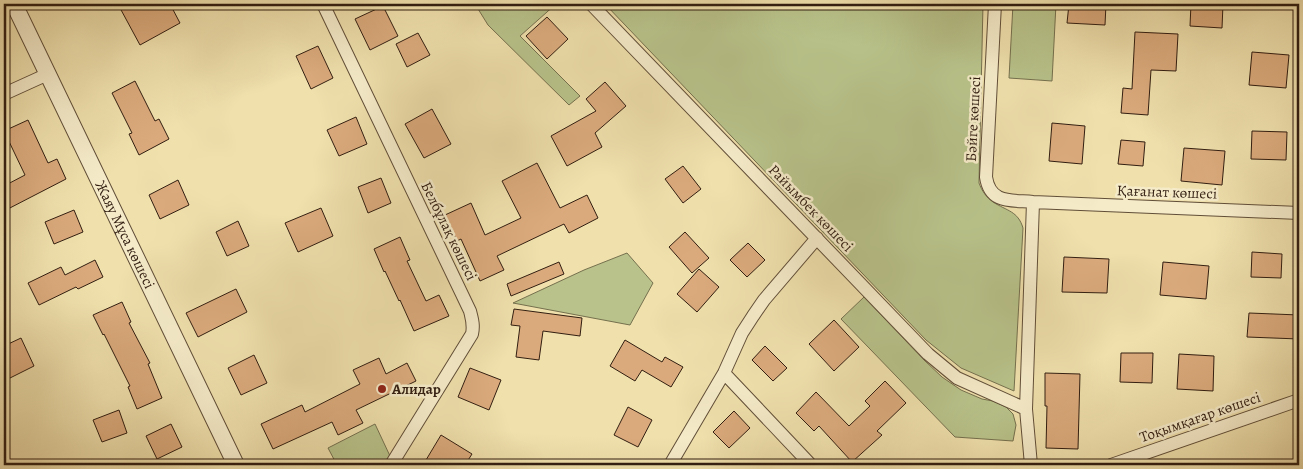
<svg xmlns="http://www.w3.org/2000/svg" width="1303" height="469" viewBox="0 0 1303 469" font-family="Alegreya,serif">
  <rect width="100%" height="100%" fill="#efe0ac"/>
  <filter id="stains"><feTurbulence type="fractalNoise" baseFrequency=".004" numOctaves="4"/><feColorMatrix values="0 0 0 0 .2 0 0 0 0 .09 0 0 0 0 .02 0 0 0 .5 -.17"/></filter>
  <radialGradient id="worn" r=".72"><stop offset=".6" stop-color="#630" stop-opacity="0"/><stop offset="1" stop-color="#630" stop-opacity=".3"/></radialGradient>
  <!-- green -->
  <path fill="#b8c28a" stroke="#75704e" d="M475,4H556L520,36L580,96L569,105L488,25Z
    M605,4H983L979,183C982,191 986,197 993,202C1007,211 1018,211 1023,228L1014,391L961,368L926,340Z
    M1013,4H1056L1052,81L1009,78Z
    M627,253L653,283L630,325L513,303L584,270Z
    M864,297L924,360L942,377L961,390L982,399L993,401L1006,407L1013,414L1016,425L1013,441L955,437L841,319Z
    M375,424L390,456L384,465H337L328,448Z"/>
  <!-- building -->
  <path fill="#daaa7c" stroke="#321e11" d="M128,4H170L180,23L140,45L120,8Z
    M1069,4H1106L1105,25L1067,23Z
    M1191,4H1223L1222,28L1190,26Z
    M383,6L398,36L370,50L355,19Z
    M547,17L568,39L547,59L526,36Z
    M1135,32L1178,34L1176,71L1151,70L1148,115L1121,113L1123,88L1132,89Z
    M418,33L430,55L407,67L396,44Z
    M318,46L333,78L311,89L296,56Z
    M1252,52L1289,55L1286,88L1249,85Z
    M135,81L155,121L159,119L169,139L139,155L129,134L132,133L112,93Z
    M605,82L626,106L595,133L602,147L567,166L551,136L596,111L586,99Z
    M432,109L451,144L424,158L405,124Z
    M356,117L367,144L339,156L327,130Z
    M28,120L48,163L57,159L66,179L4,211V186L25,175L4,131Z
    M1052,123L1085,126L1082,164L1049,161Z
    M1252,131L1287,132L1286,160L1251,159Z
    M1121,140L1145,142L1143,166L1118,164Z
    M1184,148L1225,151L1222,185L1181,181Z
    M537,163L560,208L587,195L598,218L569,233L564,224L497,256L504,270L480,281L461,239L457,241L445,215L471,203L485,235L521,218L502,181Z
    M683,166L701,189L683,203L665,179Z
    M381,178L391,203L368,213L358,187Z
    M178,180L189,205L160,219L149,195Z
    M321,208L333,236L298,252L285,223Z
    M74,210L83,232L54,244L45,222Z
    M238,221L249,246L227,256L216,232Z
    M685,232L709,258L692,273L669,247Z
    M400,237L410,260L407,261L426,301L439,295L449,316L414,331L400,300L399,301L385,271L384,272L374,249Z
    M748,243L765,260L747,277L730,260Z
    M1252,252L1282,254L1281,278L1251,277Z
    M1064,257L1109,259L1107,293L1062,292Z
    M95,260L103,277L78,289L76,287L39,305L28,283L61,267L65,275Z
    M559,262L564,274L511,296L507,284Z
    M1163,262L1209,266L1206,299L1160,295Z
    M699,269L719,287L697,312L677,294Z
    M236,289L247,312L198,337L186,313Z
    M122,302L131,322L129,323L150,363L148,364L162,398L137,409L128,387L130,386L104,334L103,335L93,315Z
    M514,309L582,318L580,336L543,331L539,360L516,357L520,326L511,325Z
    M1249,313L1299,315V339L1247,337Z
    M834,320L859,347L834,371L809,344Z
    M21,338L34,366L8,379L4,369V346Z
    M625,340L662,362L665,357L683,367L671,387L642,370L635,381L610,366Z
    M765,346L787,368L773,381L752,360Z
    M1121,353H1153L1152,383L1120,382Z
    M1179,354L1214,356L1213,391L1177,389Z
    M254,355L267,383L241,395L228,368Z
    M379,358L386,374L407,363L416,381L356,410L363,423L338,435L332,422L273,449L261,424L302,405L305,412L360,384L353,370Z
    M470,368L501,380L489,410L458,397Z
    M1045,373L1080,374L1078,449L1046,448L1047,406H1045Z
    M885,381L906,403L877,431L882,435L852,462L819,426L814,431L796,413L816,392L849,426L870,406L865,401Z
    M628,407L652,420L638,447L614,435Z
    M119,410L127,433L102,442L93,420Z
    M734,411L750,428L729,448L713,432Z
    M171,424L182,447L157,459L146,436Z
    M441,435L472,454L465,465H434L426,460Z"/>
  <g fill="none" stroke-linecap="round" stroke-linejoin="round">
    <!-- minor casing -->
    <g stroke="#614e38" stroke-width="14">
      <path id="minor" d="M323,4L470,311C472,319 474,325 472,334L391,465
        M591,4L928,354L957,378L1026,409
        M995,4L986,177C990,204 1011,200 1033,202L1299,213
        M4,94L48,74
        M724,373L811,465
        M670,465L724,373L742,333L753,316L764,300L817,238
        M1031,465L1026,409L1033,202
        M1111,465L1299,400"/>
    </g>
    <!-- tertiary casing -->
    <g stroke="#614e38" stroke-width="18">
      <g id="tertiary">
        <path id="s1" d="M14,4L236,465"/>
      </g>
    </g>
    <!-- minor -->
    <use href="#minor" stroke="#f5ebc9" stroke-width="12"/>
    <!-- tertiary -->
    <use href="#tertiary" stroke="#f5ebc9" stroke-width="16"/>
  </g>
  <!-- markers -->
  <circle fill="#8f2418" stroke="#f5ebc9" stroke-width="2" cx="382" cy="389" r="5"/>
  <g text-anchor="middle" stroke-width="5" stroke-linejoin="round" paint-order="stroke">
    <!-- street labels -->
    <g font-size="15" fill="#321e11" stroke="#f5ebc9">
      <text transform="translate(973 119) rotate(-87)" y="5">Бәйге көшесі</text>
      <text transform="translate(1167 192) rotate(2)" y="5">Қағанат көшесі</text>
      <text transform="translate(811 208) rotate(46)" y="5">Райымбек көшесі</text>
      <text transform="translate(449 231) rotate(64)" y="5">Белбұлақ көшесі</text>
      <text dy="5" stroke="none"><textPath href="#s1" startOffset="256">Жаяу Мұса көшесі</textPath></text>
      <text transform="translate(1200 417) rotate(-19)" y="5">Тоқымқағар көшесі</text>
    </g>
    <!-- poi labels -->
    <g font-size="15" font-weight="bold" fill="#321e11" stroke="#f5ebc9" text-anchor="start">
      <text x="392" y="394">Алидар</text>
    </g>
  </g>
  <!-- margin -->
  <rect width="1303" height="469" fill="none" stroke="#efe0ac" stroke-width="20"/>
  <rect x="5" y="5" width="1293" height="459" fill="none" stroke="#321e11" stroke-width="2.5"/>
  <rect x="10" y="10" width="1283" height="449" fill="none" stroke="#321e11"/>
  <rect width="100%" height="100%" filter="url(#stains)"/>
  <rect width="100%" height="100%" fill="url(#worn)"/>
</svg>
